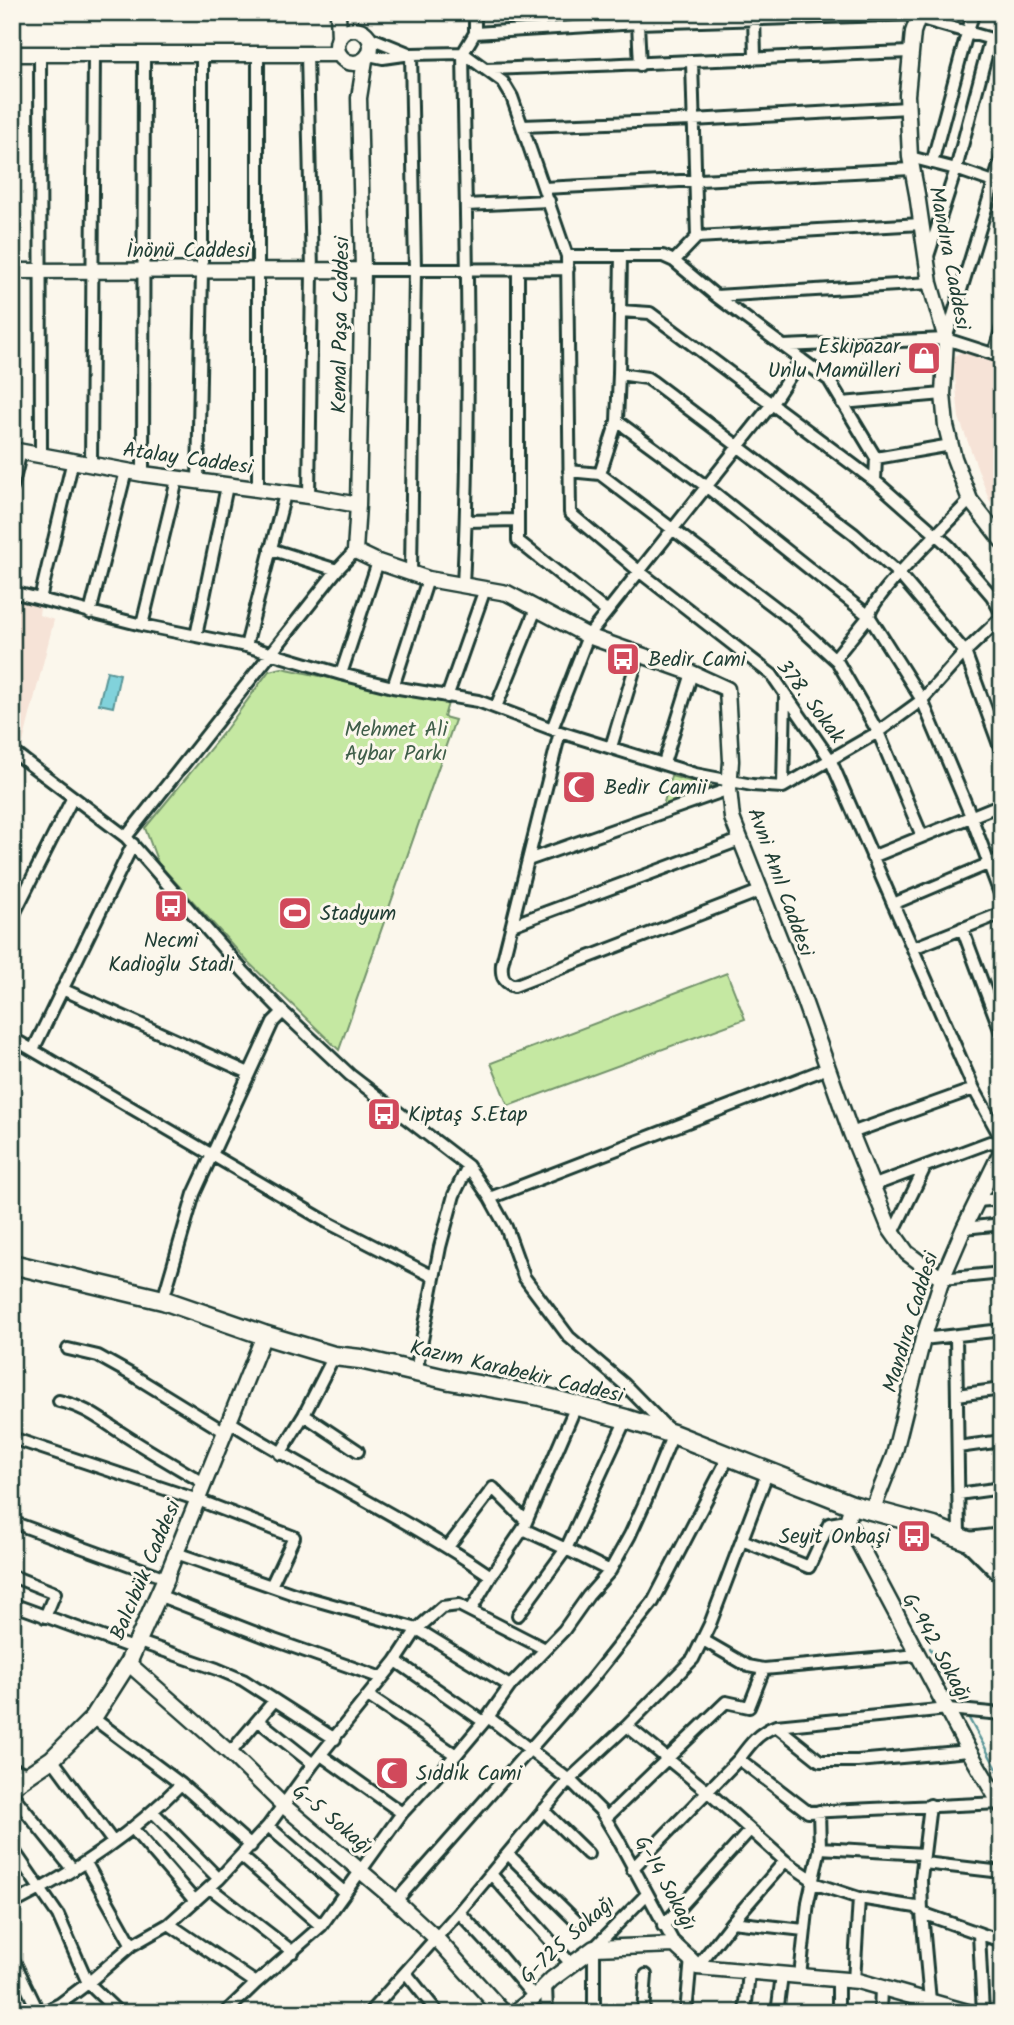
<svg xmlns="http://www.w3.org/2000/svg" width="1014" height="2025" viewBox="0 0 1014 2025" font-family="Kalam,sans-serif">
  <rect width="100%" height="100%" fill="#fbf7ec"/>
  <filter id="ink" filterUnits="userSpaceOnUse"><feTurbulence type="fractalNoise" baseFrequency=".0143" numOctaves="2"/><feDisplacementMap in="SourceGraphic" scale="14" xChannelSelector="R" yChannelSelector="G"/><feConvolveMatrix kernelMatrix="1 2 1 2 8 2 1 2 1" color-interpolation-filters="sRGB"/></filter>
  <g filter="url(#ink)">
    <!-- built -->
    <path fill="#f6e3d7" d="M965,350L1002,366V483L990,502L959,418L953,357Z
      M12,600L40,607L39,615L54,620L22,747L12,740Z"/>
    <!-- green -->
    <path fill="#c5e8a2" stroke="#72926b" stroke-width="2" d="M282,668L448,703L444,717L455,720L339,1050L248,962L158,863L145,828L224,732L269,671Z
      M671,776L712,787L663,806Z
      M727,973L745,1019L508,1106L491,1063Z"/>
    <!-- water -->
    <path fill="#81d2db" stroke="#5a9698" stroke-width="2" d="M107,671L120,674L113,707L99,704Z"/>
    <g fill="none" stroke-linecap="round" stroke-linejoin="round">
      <!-- stream -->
      <path stroke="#5a9698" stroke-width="2.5" d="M930,1648L962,1706
        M967,1715L1002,1778"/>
      <!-- minor casing -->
      <g stroke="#1f3d34" stroke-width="16">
        <path id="minor" d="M754,15L755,58
          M918,18L1002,42
          M638,23L640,65
          M475,33L638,23L920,14
          M366,34L371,38L408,53
          M307,53L312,271L309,496
          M40,54L41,455
          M258,54V489
          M411,54L415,269L411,573
          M369,55L383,58L411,54L463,53L503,82L512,97L567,256L570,513L640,572L772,675L830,759L974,1089L1002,1140
          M486,69C628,65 769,57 911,52
          M522,126L693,120L908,108
          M910,157L956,169L1002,185
          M932,163L967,33L974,12
          M544,188L911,169
          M466,205L549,201
          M697,237L921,224
          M567,256H663L674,261L716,296L829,380L876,458L875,481
          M928,256L956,169L990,40
          M674,261L697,237L692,62
          M363,270L568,269
          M518,270V541L607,612
          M716,296L930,283
          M620,311L650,313L880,485L949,546L992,596L1002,614
          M946,339L1002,156
          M784,346L946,339L1002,357
          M994,353L1002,327
          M619,374L647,378L653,382L854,534L899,574L965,652L1002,753
          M842,403L943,394
          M617,421L707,487L869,616L922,700L971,816L1002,899
          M876,458L951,445
          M91,464L94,54
          M569,471L600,474L792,620L837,661L878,732L922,836
          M143,474L144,54
          M600,474L617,421L619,374L621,256
          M198,482L202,271V54
          M12,488L21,451
          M466,521L518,520
          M270,549L337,570
          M463,585C472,408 466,230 463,53L475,33V12
          M12,592L142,625L246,646L341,674L393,687L478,701L560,732L695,774L752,785L783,787L878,732L922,700L965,652L1002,617
          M40,599L73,460
          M90,613L126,471
          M142,625L177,480
          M196,636L227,486
          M246,646L285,494
          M835,658L869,616C874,593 950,522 970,500
          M341,674L378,562
          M393,687L428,579
          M447,697L485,589
          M496,707L536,609
          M552,729L588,636L771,405L801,359
          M560,732L502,964C501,976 503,982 514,986L760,891
          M611,747L639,654
          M12,751L126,837L244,972L283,1012L350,1075L468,1166L490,1198L506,1227L524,1277L569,1337L624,1384L673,1434L645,1502L630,1535L610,1571L588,1596L564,1630L510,1686L488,1717L456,1755L402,1813L321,1926L256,1983L225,2013
          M664,763L692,673
          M783,787L785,695
          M126,837L337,570L355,551
          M872,857L1002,804
          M528,860L729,789
          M893,904L1002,858
          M12,918L73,797
          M512,925L740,840
          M962,928L1002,1035
          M913,948L1002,913
          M62,989L249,1073
          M12,1038L327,1222L434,1277
          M33,1050L133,844
          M851,1133L974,1089
          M872,1186L990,1142L1002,1144
          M490,1198L828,1068
          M977,1201L1002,1199
          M964,1228L1002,1224
          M893,1233L925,1167
          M942,1279L1002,1273
          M163,1300L194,1194L273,1022L283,1012
          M956,1336L959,1538
          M923,1339L1002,1330
          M68,1349L98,1356L134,1376L225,1432
          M416,1371L440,1247L454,1195L468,1166
          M957,1395L1002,1389
          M59,1401C88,1408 99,1419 123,1434C149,1451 177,1467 204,1483
          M304,1415L358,1451
          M230,1422C315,1476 408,1519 491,1576
          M12,1438L198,1500L294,1537L271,1586
          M958,1447L1002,1441
          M280,1454L304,1415L334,1356
          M958,1494L1002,1488
          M12,1522L166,1578
          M523,1529L566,1549L610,1571
          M968,1538L1002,1534
          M742,1540L809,1567L829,1524L847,1521
          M969,1546L1002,1579
          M448,1547L493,1488L526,1521
          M176,1553L294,1594L417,1629L510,1686
          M12,1576L55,1593L45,1617
          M158,1595L274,1640L382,1678
          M12,1604L135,1649
          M471,1610L491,1576L523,1529L576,1406
          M518,1615L566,1549L626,1419
          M703,1640L748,1666L764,1669L918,1655
          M139,1642L217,1669L243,1680L335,1739
          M396,1661L484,1722
          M368,1696L456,1755
          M488,1717L574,1784L601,1811L618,1839L675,1945
          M93,1718L181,1784L251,1846
          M259,1721L313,1764
          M627,1726L707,1791L785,1861L810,1878L813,1883L859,1898L916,1907L922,1913L1001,1941
          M776,1726L820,1761H857L969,1751
          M230,1753L274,1701
          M321,1755L402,1813
          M52,1759L113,1842
          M739,1759L808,1812L1000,1803
          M12,1768L29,1775
          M12,1794L73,1870
          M543,1810L588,1854
          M153,1812L219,1879
          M606,1818L726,1702L749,1707L764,1669
          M268,1826L344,1892
          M133,1829L195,1901
          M12,1848L58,1915L88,1983L119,2013
          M820,1848L924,1854
          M508,1854L575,1920
          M241,1856L321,1926
          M86,1863L132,1945
          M924,1863L1002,1872
          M632,1869L739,1759C750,1744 758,1733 776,1726L948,1709L1002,1714
          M491,1874L572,1965
          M210,1888L293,1952
          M396,1901L591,1680L653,1602L729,1456
          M12,1904C76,1872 131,1835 181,1784
          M459,1912L498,1954L534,1997
          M732,1922L804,1930
          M169,1924L256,1983
          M663,1926L750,1830
          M979,1934L983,2013
          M12,1957L39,2013
          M697,1967L732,1922L785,1861
          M406,1973L438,2013
          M800,1976L808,1902L820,1848L819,1811
          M838,1979V2013
          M854,1981L859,1898
          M546,1985L547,2013
          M42,2013L60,2004L88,1983L132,1945L169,1924L219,1879L268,1826L313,1764L396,1661L417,1629L442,1607L459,1605L545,1649
          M369,2013L459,1912L569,1780L627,1726L693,1659L710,1624L768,1471
          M594,2013V1948L647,1894
          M643,2013L646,1975
          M686,2013L691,1958
          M745,2013L749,1972
          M777,2013L782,1975
          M880,2013L881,1988
          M924,2013L925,2005L930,2001L922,1913L921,1879L930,1805"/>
      </g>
      <!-- tertiary casing -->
      <g stroke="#1f3d34" stroke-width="19">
        <path id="tertiary" d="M338,12L339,39
          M920,12L913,32L907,95L910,157L917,194L930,283L946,339L943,394L946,426L954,458L970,500L1002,541
          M337 46a17 17 0 1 1 34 0a17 17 0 1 1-34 0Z
          M12,54H339
          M365,60L359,98L363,270L358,505L355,551L378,562L428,579L507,593L588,636L692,673L727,689L731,761L729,789L732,818L803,998L851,1133L890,1229L907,1253L942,1279
          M12,271L363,270
          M12,450L143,474L309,496L358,505
          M852,1505L847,1521L969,1751L1002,1807
          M872,1511L894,1455L923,1339L942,1279L964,1228L1002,1150
          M166,1578L264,1335
          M128,1663L230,1753L284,1806L396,1901L436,1938L504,2013
          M514,2013L534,1997L552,1979L594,1948L675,1945C682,1953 691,1958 697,1967L858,1981L971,2013"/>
      </g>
      <!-- secondary casing -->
      <g stroke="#1f3d34" stroke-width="21">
        <path id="secondary" d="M12,1786L52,1759L93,1718L128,1663L166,1578"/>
      </g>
      <!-- primary casing -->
      <g stroke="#1f3d34" stroke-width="23">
        <path id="primary" d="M12,1264L163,1300L264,1335L334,1356L360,1359L450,1380L540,1396L626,1419L673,1434L852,1505L934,1527L1002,1555"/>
      </g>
      <!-- minor -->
      <use href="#minor" stroke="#fbf7ec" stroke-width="10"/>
      <!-- tertiary -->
      <use href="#tertiary" stroke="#fbf7ec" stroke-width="14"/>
      <!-- secondary -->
      <use href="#secondary" stroke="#fbf7ec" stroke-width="16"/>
      <!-- primary -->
      <use href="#primary" stroke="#fbf7ec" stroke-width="18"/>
    </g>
  </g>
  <!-- icons -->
  <defs>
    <g id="shop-square" transform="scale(1.75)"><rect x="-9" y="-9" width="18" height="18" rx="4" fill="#d1495b" stroke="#fbf7ec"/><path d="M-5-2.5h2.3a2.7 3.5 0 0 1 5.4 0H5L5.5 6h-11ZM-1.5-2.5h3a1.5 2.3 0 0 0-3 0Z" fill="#fff"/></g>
    <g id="bus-square" transform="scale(1.75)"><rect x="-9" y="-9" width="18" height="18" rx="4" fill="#d1495b" stroke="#fbf7ec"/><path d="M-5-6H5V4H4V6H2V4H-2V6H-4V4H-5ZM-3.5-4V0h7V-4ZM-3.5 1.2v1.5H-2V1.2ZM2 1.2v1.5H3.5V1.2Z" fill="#fff"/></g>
    <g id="mosque-square" transform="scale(1.75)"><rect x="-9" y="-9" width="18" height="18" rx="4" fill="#d1495b" stroke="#fbf7ec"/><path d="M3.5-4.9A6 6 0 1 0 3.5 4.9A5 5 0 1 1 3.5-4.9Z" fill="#fff"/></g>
    <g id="stadium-square" transform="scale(1.75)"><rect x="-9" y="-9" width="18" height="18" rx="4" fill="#d1495b" stroke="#fbf7ec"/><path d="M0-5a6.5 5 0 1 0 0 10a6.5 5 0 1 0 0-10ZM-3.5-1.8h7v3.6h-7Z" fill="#fff"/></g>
  </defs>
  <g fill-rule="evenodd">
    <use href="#shop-square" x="924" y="358"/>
    <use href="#bus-square" x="623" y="659"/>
    <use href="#mosque-square" x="579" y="787"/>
    <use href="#bus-square" x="171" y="906"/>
    <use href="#stadium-square" x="295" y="913"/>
    <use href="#bus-square" x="384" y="1114"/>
    <use href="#bus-square" x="914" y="1536"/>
    <use href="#mosque-square" x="392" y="1773"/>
  </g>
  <g text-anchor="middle" stroke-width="6" stroke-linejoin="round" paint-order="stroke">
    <!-- street labels -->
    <g font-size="21" fill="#1f3d34" stroke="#fbf7ec">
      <text x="188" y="257">İnönü Caddesi</text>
      <text transform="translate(950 258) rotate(79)" y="7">Mandıra Caddesi</text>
      <text transform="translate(340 325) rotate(-89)" y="7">Kemal Paşa Caddesi</text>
      <text transform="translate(188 458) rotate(8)" y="7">Atalay Caddesi</text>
      <text transform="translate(811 701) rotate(53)" y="7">378. Sokak</text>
      <text transform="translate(781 882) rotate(70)" y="7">Avni Anıl Caddesi</text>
      <text transform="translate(910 1322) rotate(-73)" y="7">Mandıra Caddesi</text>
      <text transform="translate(517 1371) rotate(13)" y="7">Kazım Karabekir Caddesi</text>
      <text transform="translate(145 1570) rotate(-67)" y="7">Balcıbük Caddesi</text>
      <text transform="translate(937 1647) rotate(61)" y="7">G-942 Sokağı</text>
      <text transform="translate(333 1819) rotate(40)" y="7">G-5 Sokağı</text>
      <text transform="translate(666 1883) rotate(61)" y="7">G-14 Sokağı</text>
      <text transform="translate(567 1939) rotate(-42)" y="7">G-725 Sokağı</text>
    </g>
    <!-- poi labels -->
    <g font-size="21" fill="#1f3d34" stroke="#fbf7ec" text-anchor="start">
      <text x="900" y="353" text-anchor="end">Eskipazar<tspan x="900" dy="24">Unlu Mamülleri</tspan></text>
      <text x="648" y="666">Bedir Cami</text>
      <text x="604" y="794">Bedir Camii</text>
      <text x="320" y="920">Stadyum</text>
      <text x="171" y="947" text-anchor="middle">Necmi<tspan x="171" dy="24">Kadioğlu Stadi</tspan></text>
      <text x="408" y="1121">Kiptaş 5.Etap</text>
      <text x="890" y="1543" text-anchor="end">Seyit Onbaşi</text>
      <text x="416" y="1780">Sıddık Cami</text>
    </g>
    <!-- park labels -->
    <g font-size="21" fill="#405f4a" stroke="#fbf7ec">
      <text x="396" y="736">Mehmet Ali<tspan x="396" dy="24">Aybar Parkı</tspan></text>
    </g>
  </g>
  <!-- margin -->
  <rect width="1014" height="2025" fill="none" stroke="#fbf7ec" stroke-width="42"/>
  <rect x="21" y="21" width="972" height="1983" fill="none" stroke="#1f3d34" stroke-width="2.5" filter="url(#ink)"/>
</svg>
